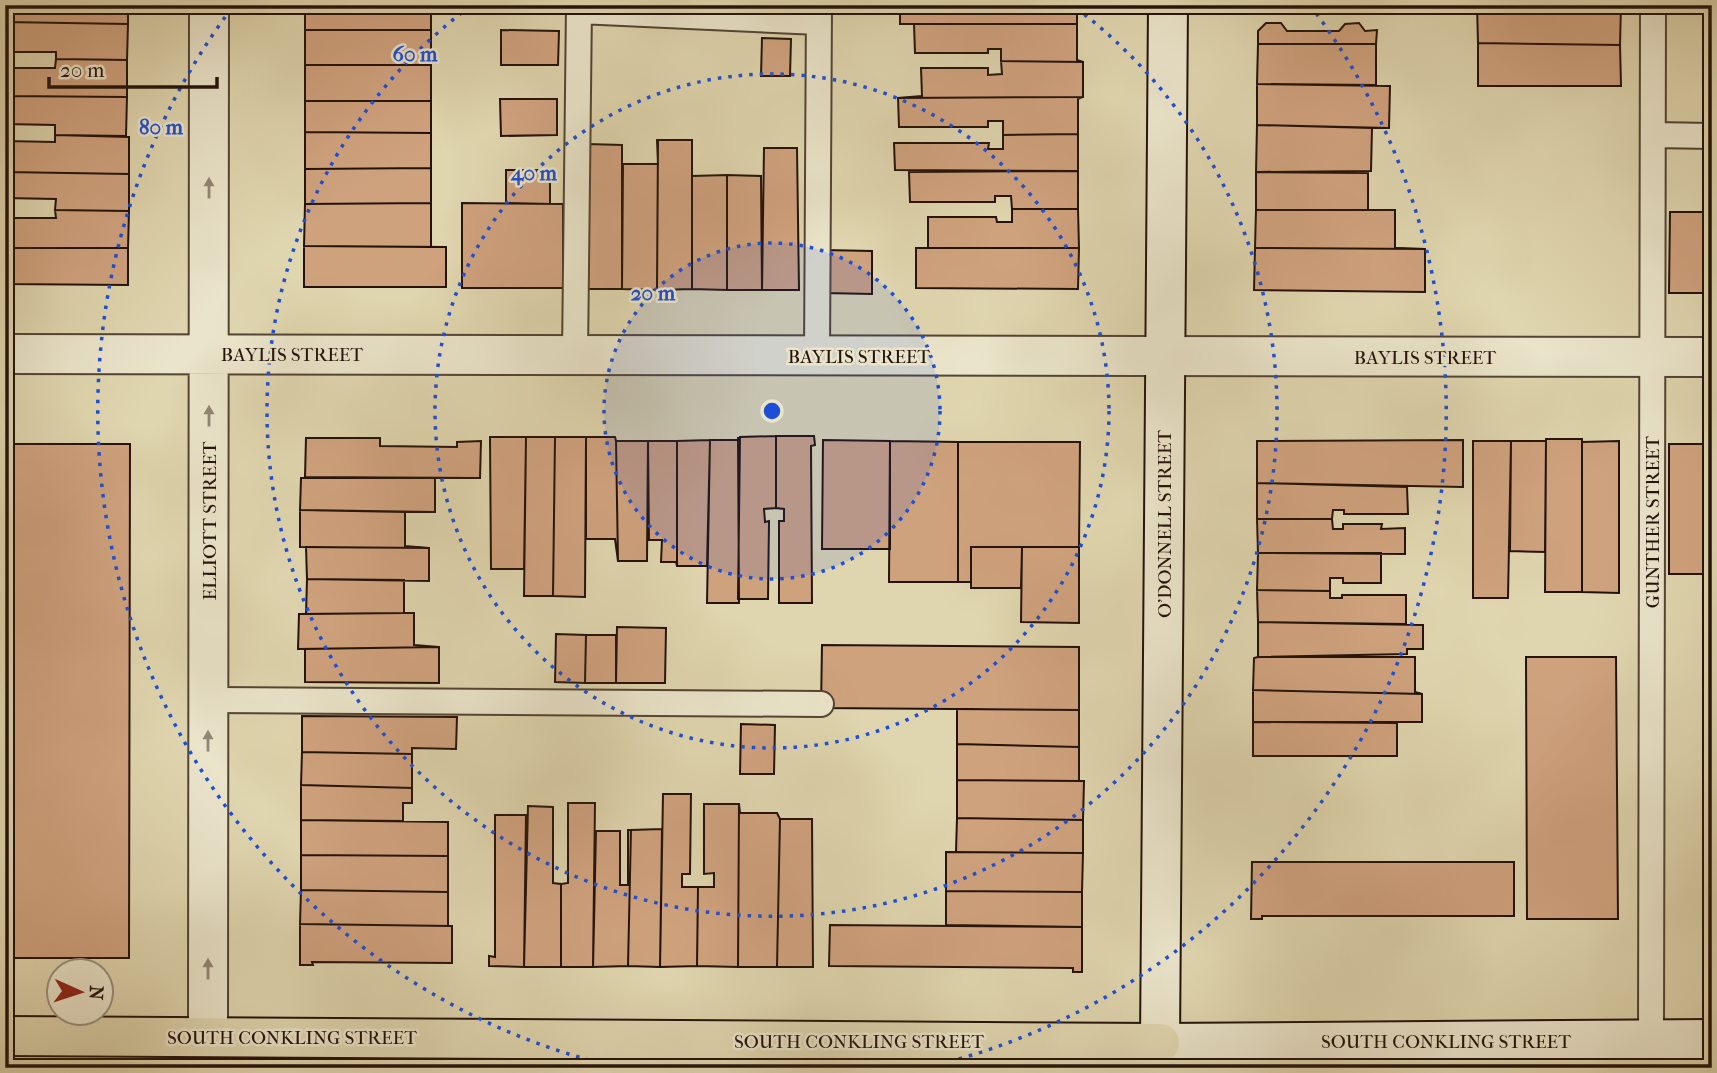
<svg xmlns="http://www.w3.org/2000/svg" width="1717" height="1073" viewBox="0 0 1717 1073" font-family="'IM FELL French Canon',serif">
  <rect width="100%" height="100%" fill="#dfd5ae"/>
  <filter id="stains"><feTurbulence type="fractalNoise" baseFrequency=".00286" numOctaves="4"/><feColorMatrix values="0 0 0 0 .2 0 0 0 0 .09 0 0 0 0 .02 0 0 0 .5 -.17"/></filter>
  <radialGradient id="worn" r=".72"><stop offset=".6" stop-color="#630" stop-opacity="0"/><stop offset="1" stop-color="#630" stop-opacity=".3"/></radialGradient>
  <!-- building -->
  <path fill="#cfa27e" stroke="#24130b" stroke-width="2" d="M5,5H128V24L5,22Z
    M305,5H431V30H305Z
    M900,5H1077V24H900Z
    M1477,5H1621L1620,45L1478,43Z
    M5,22L128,24L127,60L56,59V52H5Z
    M1266,23H1281L1287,31H1339L1345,24L1359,23L1365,31L1377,30L1376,44H1258V31Z
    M914,24H1077V60L1083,62L1001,61V49H988V53H915Z
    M305,30H431V65H305Z
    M501,30L559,31L558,65H501Z
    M762,38L791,39L790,76H761Z
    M1478,43L1620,45L1621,86H1478Z
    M1258,44H1376V85L1257,84Z
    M56,59L127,60V97L5,96V68H55Z
    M1001,61L1083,62V97L898,98L922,96L921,68H988V75L1002,74Z
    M305,65H431V101H305Z
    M1257,84L1390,86L1389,128L1257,125Z
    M5,96L127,97L126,136L55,135V125L5,124Z
    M1083,97L1078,99V134L1003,135V121H988V127H899L898,98Z
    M500,99H557V135L501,136Z
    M305,101H431V133L305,132Z
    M1257,125L1372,128L1371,171L1256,172Z
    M305,132L431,133V168L305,169Z
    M1078,134V171L895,170L894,143H989L988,149H1003V135Z
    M55,135L129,137V174L5,172V141L55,142Z
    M657,140H658L657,290L622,289L623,164H658Z
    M658,140H692V289L657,290Z
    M587,144L622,145V289H583Z
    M764,148H797L799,290H762Z
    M431,168V203L305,204V169Z
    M506,170H550V204L506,203Z
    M1078,171V209H1012L1011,196H995V202H910L909,172Z
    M5,172L129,174V211L55,210L56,199L5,198Z
    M1256,172L1368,173V210H1256Z
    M727,175V290L692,289V176Z
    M727,175L761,176L762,290H727Z
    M431,203V247L304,246L305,204Z
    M462,203L563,204V288H462Z
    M1012,209H1078L1079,248H928V217H996L997,222H1012Z
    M55,210L129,211L128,248H5V218H56Z
    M1256,210H1395V248L1425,249L1255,248Z
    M1670,212H1706L1707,293H1669Z
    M1706,212H1712V293H1707Z
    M304,246L446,247V287H304Z
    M5,248H128V285L5,284Z
    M916,248H1079L1078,289L916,288Z
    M1255,248L1425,249V292L1254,290Z
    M824,250L872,251V294L824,293Z
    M776,436H814L815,445L811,446L812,603H779V521H784V509L776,508Z
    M776,436V508L764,509L765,522L769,521L768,599H738L740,437Z
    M490,437H526L524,569H491Z
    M526,437H555L553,596H524Z
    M555,437H586L585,597L553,596Z
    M586,437H615L616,441L618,561L615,539H586Z
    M738,437L739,603H707L710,440H738Z
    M306,438H380V446L457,447V442L481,441L480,478L305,477Z
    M1546,439H1582V592H1545Z
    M710,440L707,566H677V441Z
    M823,440L890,441V549H822Z
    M1463,440V487L1257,483V441Z
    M616,441H648L647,561H618Z
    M648,441H677V566L676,562H661L662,540H649Z
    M890,441L958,442V582H889Z
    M1473,441H1511L1508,598H1473Z
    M1511,441H1546L1545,552L1510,551Z
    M1619,441V593L1582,592V442Z
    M958,442H1080L1079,547H971V582H958Z
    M5,444H130L129,958H5Z
    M1669,444H1708L1707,574H1669Z
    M1708,444H1712V555H1709V574Z
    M301,478H435V512L300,510Z
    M1257,483L1407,487L1408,514H1344V510H1333L1332,519H1257Z
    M300,510L405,512V546L429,548L300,547Z
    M1257,519H1332L1333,529H1343V524H1382L1381,529L1405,528V554L1258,553Z
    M306,547L429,548V581L307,579Z
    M971,547H1022L1021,588H971Z
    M1022,547H1079V623L1021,622Z
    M1258,553H1381V583H1343V578H1330V591L1257,590Z
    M307,579L404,580V613L306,614Z
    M1257,590L1330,591V598H1342V595H1406V624L1258,622Z
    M404,613H414V645L439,647L298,649L299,614Z
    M1258,622L1423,625V649H1407V654L1258,657Z
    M617,627L666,628L665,683H616Z
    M556,634L586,635L585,683L555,682Z
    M586,635H616V683H585Z
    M822,645L1079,647V710L821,708Z
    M439,647V683L305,682V649Z
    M1258,657H1415V692L1422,694L1253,690L1254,658Z
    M1526,657H1616L1618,919H1527Z
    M1253,690L1422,694V722H1253Z
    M957,709L1079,710V747L957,744Z
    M302,716L457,717L456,749L412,748V754L302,752Z
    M1253,722L1397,723V756H1253Z
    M741,724L775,725L774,774H740Z
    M957,744L1079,747V781L957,780Z
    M302,752L412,754V788L301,785Z
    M957,780L1084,781L1083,820L957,818Z
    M301,785L412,788V803H403V821L301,820Z
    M663,794H691L690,874H682V887H698L697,966L660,967Z
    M568,803H595L593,967H561V884L568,883Z
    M704,804H739L738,967L697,966L698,887H714V873L704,874Z
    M739,804L740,813H777L780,819L777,967H738Z
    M528,806L553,807V883L561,884V967H524Z
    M495,815H526L524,967L489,966V956L495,957Z
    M957,818L1083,820V853L956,852Z
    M780,819H812L813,967H777Z
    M301,820L448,822V856L301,855Z
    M662,829L660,967L628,966L631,830Z
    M628,830H631L628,966L593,967L596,831H620V885H628Z
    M946,852L1083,853L1082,892L946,891Z
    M301,855L448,856V892L301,890Z
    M1252,862H1514V916H1262V919H1251Z
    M301,890L448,892V926L300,924Z
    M946,891L1082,892V927L946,925Z
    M300,924L452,926V963L312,962L313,965H300Z
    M830,925L1082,927V972H1073V968L829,966Z"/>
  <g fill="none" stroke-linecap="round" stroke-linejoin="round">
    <!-- lane casing -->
    <g stroke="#534434" stroke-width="28">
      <path id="lane" d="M579,11L819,22
        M1653,135L1712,136
        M575,355L579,5
        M817,356L819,5
        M209,700L821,704
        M1651,1039L1653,5"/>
    </g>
    <!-- street casing -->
    <g stroke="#534434" stroke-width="42">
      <path id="street" d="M5,354L1712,357
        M208,1037L209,5"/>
    </g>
    <!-- secondary casing -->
    <g stroke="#24130b" stroke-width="42">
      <path id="secondary" d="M1168,5L1160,1043L1712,1039"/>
    </g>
    <!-- primary casing -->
    <g stroke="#24130b" stroke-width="42">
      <path id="primary" d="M5,1036L1160,1043"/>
    </g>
    <!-- lane -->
    <use href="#lane" stroke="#eae4ca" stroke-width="24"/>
    <!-- street -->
    <use href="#street" stroke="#eae4ca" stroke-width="38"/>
    <!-- secondary -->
    <use href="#secondary" stroke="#eae4ca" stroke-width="38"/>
    <!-- primary -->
    <use href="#primary" stroke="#dfd5ae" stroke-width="38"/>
  </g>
  <!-- one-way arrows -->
  <defs><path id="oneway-solid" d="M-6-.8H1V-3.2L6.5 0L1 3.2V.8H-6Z" transform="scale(1.75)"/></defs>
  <g fill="#918674">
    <use href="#oneway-solid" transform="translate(209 188) rotate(-90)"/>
    <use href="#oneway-solid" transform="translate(209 416) rotate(-90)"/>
    <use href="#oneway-solid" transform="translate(208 741) rotate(-90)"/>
    <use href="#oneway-solid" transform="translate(208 969) rotate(-90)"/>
  </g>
  <!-- distance rings -->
  <circle cx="772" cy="411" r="168" fill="#1d4ed8" fill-opacity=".12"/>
  <g fill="none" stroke="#1d4ed8" stroke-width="3.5" stroke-dasharray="3.5 7">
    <circle cx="772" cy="411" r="168"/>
    <circle cx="772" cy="411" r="337"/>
    <path d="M1076 8A505 505 0 1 1 468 8"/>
    <path d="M620 1068A674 674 0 0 1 234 5M1310 5A674 674 0 0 1 924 1068"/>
  </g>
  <g text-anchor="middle" stroke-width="5" stroke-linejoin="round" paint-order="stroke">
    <!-- street labels -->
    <g font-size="19" fill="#24130b" stroke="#eae4ca">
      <text x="292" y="361">BAYLIS STREET</text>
      <text x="859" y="363">BAYLIS STREET</text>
      <text x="1425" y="364">BAYLIS STREET</text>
      <text transform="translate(209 521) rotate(-90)" y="7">ELLIOTT STREET</text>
      <text transform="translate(1652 522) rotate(-90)" y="7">GUNTHER STREET</text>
      <text transform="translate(1164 524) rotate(-90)" y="7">O'DONNELL STREET</text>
      <text x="292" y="1044">SOUTH CONKLING STREET</text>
      <text x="859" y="1048">SOUTH CONKLING STREET</text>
      <text x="1446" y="1048">SOUTH CONKLING STREET</text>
    </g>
  </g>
  <circle cx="772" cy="411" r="10" fill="#1d4ed8" stroke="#eae4ca" stroke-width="3.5"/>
  <g font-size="21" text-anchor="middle" font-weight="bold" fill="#1d4ed8" stroke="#eae4ca" stroke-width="5" stroke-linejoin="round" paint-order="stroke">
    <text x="415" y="61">60 m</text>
    <text x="161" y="134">80 m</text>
    <text x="534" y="180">40 m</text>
    <text x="653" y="300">20 m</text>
  </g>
  <!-- margin -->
  <rect width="1717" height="1073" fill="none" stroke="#dfd5ae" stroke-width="28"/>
  <rect x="7" y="7" width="1703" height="1059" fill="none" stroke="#24130b" stroke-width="3.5"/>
  <rect x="14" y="14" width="1689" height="1045" fill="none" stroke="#24130b" stroke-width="2"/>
  <!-- north arrow -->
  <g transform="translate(80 992) rotate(93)"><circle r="33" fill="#eae4ca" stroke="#9b907e" stroke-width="2"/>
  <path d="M0-5L12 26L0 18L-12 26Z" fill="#8f2418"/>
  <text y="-10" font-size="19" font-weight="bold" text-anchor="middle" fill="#24130b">N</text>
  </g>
  <!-- scale -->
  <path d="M49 77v10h168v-10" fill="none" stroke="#24130b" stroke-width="3.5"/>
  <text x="60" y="77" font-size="21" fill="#24130b" stroke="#eae4ca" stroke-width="5" paint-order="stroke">20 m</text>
  <rect width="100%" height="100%" filter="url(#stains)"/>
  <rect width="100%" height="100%" fill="url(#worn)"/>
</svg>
